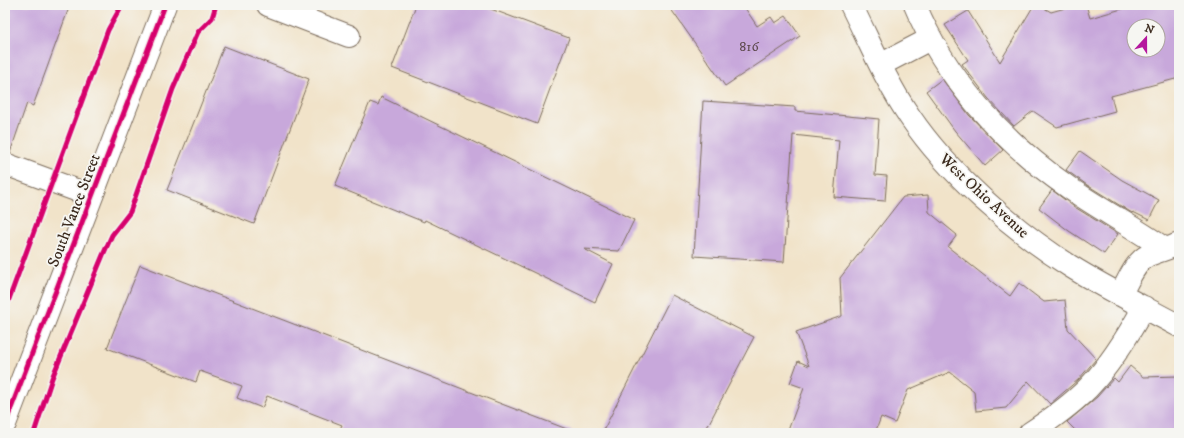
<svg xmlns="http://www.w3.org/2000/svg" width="1184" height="438" viewBox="0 0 1184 438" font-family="'IM FELL DW Pica',serif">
  <rect width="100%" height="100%" fill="#f6f6f2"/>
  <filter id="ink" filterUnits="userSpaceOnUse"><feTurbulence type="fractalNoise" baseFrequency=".025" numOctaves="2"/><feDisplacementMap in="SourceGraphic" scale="8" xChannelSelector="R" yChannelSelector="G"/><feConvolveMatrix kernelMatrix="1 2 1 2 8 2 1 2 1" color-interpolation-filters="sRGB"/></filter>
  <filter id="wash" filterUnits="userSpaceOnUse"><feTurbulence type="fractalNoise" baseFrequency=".012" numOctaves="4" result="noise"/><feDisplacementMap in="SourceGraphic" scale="16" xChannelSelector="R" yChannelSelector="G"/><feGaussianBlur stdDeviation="0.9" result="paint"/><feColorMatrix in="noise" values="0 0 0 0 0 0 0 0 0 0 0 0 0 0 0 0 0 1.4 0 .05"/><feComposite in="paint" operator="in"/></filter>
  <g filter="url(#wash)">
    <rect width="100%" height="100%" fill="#f1e3c9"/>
    <g id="blocks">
      <!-- building -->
      <path fill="#c8a8db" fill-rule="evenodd" d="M5,5H70L33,106L27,103L10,153L5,152Z
        M416,5H480L569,38L537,124L392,68Z
        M668,5H743L757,26L771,17L775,23L786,16L800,36L725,86Z
        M1034,5H1039L1051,12L1076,5H1086L1090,18L1136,5H1179V78L1111,96L1115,111L1057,127L1033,111L1014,126L988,98L962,64L968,60L945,25L968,11L1000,62ZM1134,26H1158V50H1134Z
        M224,46L309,79L254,224L167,190Z
        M942,79L969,115L1003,150L985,166L955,131L926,91Z
        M381,97L634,220L619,251L584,249L613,264L595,302L425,220L424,222L335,186L370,102L378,105Z
        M703,101L795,107V111L879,119L875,175L887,176L885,201L834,197L839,140L793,135L784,262L694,256Z
        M1080,151L1122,180L1159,200L1149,220L1133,212L1132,213L1087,185L1066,170Z
        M1052,190L1073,206L1118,234L1104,254L1069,231L1039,208Z
        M928,195L929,212L957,235L948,247L1010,296L1019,283L1044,302L1065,300L1068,329L1096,359L1079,379L1050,404L1028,381L1006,408L976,411L974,391L950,372L908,390L895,423L881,417L875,433H787L804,388L790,383L798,361L809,366L796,332L842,316L840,278L903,197Z
        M140,265L572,431V433H338L342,425L267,396L262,408L237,398L242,386L200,371L196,382L107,348Z
        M672,295L754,337L704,433H602Z
        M1130,366L1143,377L1179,376V433H1078L1067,422L1097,397L1114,378L1118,382Z"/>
    </g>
  </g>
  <g filter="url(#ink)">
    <use href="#blocks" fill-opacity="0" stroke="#7b6b5a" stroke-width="1"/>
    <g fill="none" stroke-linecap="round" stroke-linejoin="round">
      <!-- minor casing -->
      <g stroke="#7b6b5a" stroke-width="24">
        <path id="minor" d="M268,5L349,36
          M851,5C870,43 886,82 910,117C948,173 1013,230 1070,266C1105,288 1142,306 1179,326
          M915,5C945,78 1003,142 1068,187C1099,209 1134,227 1165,249
          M880,65L930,39
          M5,164L92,196
          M1120,295C1128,282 1135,261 1149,255C1158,251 1168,249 1176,245
          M5,424L165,5
          M1030,433C1050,420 1071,405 1088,388C1111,364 1128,336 1144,307"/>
      </g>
      <!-- minor -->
      <use href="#minor" stroke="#fff" stroke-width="22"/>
      <!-- cycleway casing -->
      <g stroke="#f6f6f2" stroke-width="8">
        <path id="cycleway" d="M5,310L108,30L122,5
          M5,424L165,5
          M34,433L52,378L103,255L112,235L130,212L173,89L198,32L212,18L216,5"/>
      </g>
      <!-- cycleway -->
      <use href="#cycleway" stroke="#d6006c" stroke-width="5"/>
    </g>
  </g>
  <g text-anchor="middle" stroke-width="3.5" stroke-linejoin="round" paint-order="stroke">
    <!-- number labels -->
    <g font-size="14" fill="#5e4a4d">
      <text x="749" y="51">816</text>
    </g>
    <!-- street labels -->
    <g font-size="16" fill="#3b2a1e" stroke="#f6f6f2">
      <text transform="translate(985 195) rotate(43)" y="6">West Ohio Avenue</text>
      <text transform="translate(73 210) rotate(-69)" y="6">South Vance Street</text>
    </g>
  </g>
  <!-- margin -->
  <rect width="1184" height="438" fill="none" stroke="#f6f6f2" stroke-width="20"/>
  <!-- north arrow -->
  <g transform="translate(1146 38) rotate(21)"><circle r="19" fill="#f6f6f2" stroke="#aba49d"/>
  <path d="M0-3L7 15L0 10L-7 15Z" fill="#b5179e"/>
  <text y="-6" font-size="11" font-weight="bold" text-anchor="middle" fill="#3b2a1e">N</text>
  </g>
</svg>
